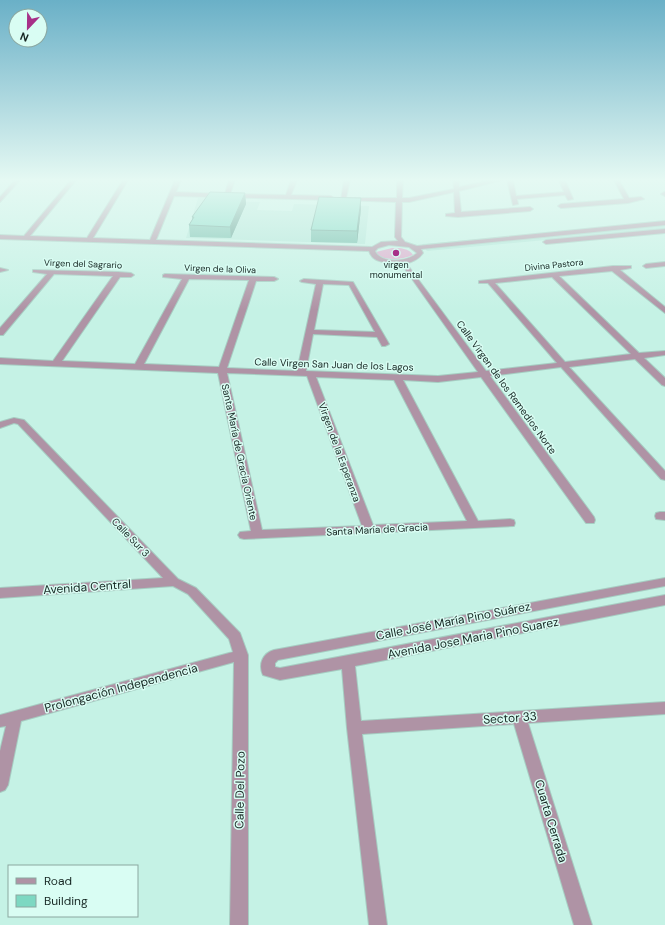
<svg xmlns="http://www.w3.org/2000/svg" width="665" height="925" viewBox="0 0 665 925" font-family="'DM Sans',sans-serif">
  <rect width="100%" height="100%" fill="#c5f2e5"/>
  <!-- built -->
  <path fill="#b1e6d8" d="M198,198H227V201L260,202L257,210L292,211L294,204L369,206L365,244L186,238Z
    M665,223V229L427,251L422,244Z"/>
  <!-- green -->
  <path fill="#dca8ca" d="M392,248C400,248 409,248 413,255C401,260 389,260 377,256L376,252Z"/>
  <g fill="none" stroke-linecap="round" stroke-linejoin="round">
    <!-- minor casing -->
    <g stroke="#a6cdc2" stroke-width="2">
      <path id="minor" d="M15,180H20L0,202V197Z
        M71,180H76L30,236L87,238L123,180H128L93,238L150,240L175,180H181L176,192L225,194L229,180H235L230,194L286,195L291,180H297L291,195L331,196L334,198L331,200L174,196L156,240L372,247L381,242L398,241L395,237L396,202L341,200L344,180H350L346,198H397V180H403L402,198H409L454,189L453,180H459V187L492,180H503L459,191L461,212L530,207L533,209L530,211L458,217L446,216V214L455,213L454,192L409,202H402L401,237L405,242L417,246L665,221V225L421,249L423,253C418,260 412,262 404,264L409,267L486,371L557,363L488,283H479V281L613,266H631V268L620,270L665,307V313L612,271L559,276L639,353L665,351V355L644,358L665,378V386L662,385L635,359L569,367L665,471V480L661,479L561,367L490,376L594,517L595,520L594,523H586L481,377L438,382L403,380L478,521L510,519L514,520L515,523L514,526L244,539L240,538L238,535L240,532L251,531L218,373L0,364V358L53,361L113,276L54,274L3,335H0V328L47,274L33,272V270L118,272L131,273L134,275L131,277H120L62,361L135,364L182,279L163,277V275L165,274L274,277L278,279L274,281H256L227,368L297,371L316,284L302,282L300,281L304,279L353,282L389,344L385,346H382L377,337L313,334L306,371L438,376L478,372L405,269C401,268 397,265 393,264C383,261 373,263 369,251L0,239V235L24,236ZM389,245L409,247L417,253C408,262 381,264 375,251L378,248ZM552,277L631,354L565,362L495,283ZM189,279L249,280L219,367L144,364ZM323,284L349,285L375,332L314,330ZM227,373L307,376L362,526L262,530ZM316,377L394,380L467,521L373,525Z
        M507,180H513L516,196L564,192L559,180H565L573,199L568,200L565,195L517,199L518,204L513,205Z
        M614,180H619L629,198L641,197L644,199L628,203L561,208L558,206L561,204L624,199Z
        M664,192H665V196L661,194Z
        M665,229V233L546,244L543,242L546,240Z
        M665,262V266L646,268L643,266L646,264Z
        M0,268L8,270L0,272Z
        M14,418L24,420L178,579L196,588L240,633L248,655V925H230L234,662L21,721L8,785L5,790L0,792V751L6,726L0,727V715L233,652L229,639L188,594L173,586L0,598V588L163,578L18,424L14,423L0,428V422Z
        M660,512H665V520L656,519L655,516L656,513Z
        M665,578V586L278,660L275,663V667L280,668L665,595V605L355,666L361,721L665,702V714L528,723L592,925H574L514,724L362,734L387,925H369L347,728L342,669L280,680L263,675C258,664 263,653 274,650Z"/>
    </g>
    <!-- minor -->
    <use href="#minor" fill="#af93a5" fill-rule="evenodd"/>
  </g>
  <!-- wall -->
  <path fill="#6cbaa7" d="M245,193L246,204L231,238L190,237L189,225L192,221V217Z
    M361,209L357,243L311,242V230Z"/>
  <!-- shaded-wall -->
  <path fill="#589788" d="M245,193L246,204L231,238L230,227Z
    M361,198V209L357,243V231Z"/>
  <!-- building -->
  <path fill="#7dd8c2" stroke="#589788" d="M210,192L245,193L230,227L189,225L194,217H192Z
    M319,197L361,198L357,231L311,230Z"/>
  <!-- sky -->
  <linearGradient id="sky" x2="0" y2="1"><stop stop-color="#6ab0c7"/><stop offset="0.58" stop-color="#e5f9f3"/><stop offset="1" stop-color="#e5f9f3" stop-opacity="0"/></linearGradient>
  <rect width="665" height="310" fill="url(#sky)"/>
  <!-- markers -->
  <circle fill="#a73088" stroke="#d9fdf3" stroke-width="1.5" cx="396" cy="253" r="4"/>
  <g text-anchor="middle" stroke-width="3" stroke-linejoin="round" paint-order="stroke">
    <!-- far-street labels -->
    <g font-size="9" fill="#162723" stroke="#d9fdf3">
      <text transform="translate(83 264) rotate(2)" y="3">Virgen del Sagrario</text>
      <text transform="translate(554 265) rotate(-6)" y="3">Divina Pastora</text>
      <text transform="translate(220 269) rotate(2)" y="3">Virgen de la Oliva</text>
    </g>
    <!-- far-poi labels -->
    <g font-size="9" fill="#162723" stroke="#d9fdf3">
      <text x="396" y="268">virgen<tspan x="396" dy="10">monumental</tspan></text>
    </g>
    <!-- street labels -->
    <g font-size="10" fill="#162723" stroke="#d9fdf3">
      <text transform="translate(334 364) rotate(2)" y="4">Calle Virgen San Juan de los Lagos</text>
      <text transform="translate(507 387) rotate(54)" y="4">Calle Virgen de los Remedios Norte</text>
      <text transform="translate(240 452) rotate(78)" y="4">Santa María de Gracia Oriente</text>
      <text transform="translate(340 452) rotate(70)" y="4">Virgen de la Esperanza</text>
      <text transform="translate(377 529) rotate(-3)" y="4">Santa María de Gracia</text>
      <text transform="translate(131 537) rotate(46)" y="4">Calle Sur 3</text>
    </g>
    <!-- near-street labels -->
    <g font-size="12" fill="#162723" stroke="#d9fdf3">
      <text transform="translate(87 587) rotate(-4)" y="4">Avenida Central</text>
      <text transform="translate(453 621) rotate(-11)" y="4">Calle José María Pino Suárez</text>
      <text transform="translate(473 638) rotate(-11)" y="4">Avenida Jose Maria Pino Suarez</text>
      <text transform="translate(121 688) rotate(-15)" y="4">Prolongación Independencia</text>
      <text transform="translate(510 718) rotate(-4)" y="4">Sector 33</text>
      <text transform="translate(240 790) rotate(-89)" y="4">Calle Del Pozo</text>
      <text transform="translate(551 821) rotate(73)" y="4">Cuarta Cerrada</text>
    </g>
  </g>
  <!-- legend -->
  <rect x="8" y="865" width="130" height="52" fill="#d9fdf3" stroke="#8ba7a0"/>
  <rect x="16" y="878" width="20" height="6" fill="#af93a5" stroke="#8ba7a0"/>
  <text x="44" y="885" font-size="12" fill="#162723">Road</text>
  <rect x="16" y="895" width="20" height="12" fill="#7dd8c2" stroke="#8ba7a0"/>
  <text x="44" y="905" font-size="12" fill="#162723">Building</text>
  <!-- north arrow -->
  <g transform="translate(28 28) rotate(202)"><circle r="19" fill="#d9fdf3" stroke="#8ba7a0"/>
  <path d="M0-3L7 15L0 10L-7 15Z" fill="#a73088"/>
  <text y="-6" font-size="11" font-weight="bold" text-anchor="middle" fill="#162723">N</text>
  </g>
</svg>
